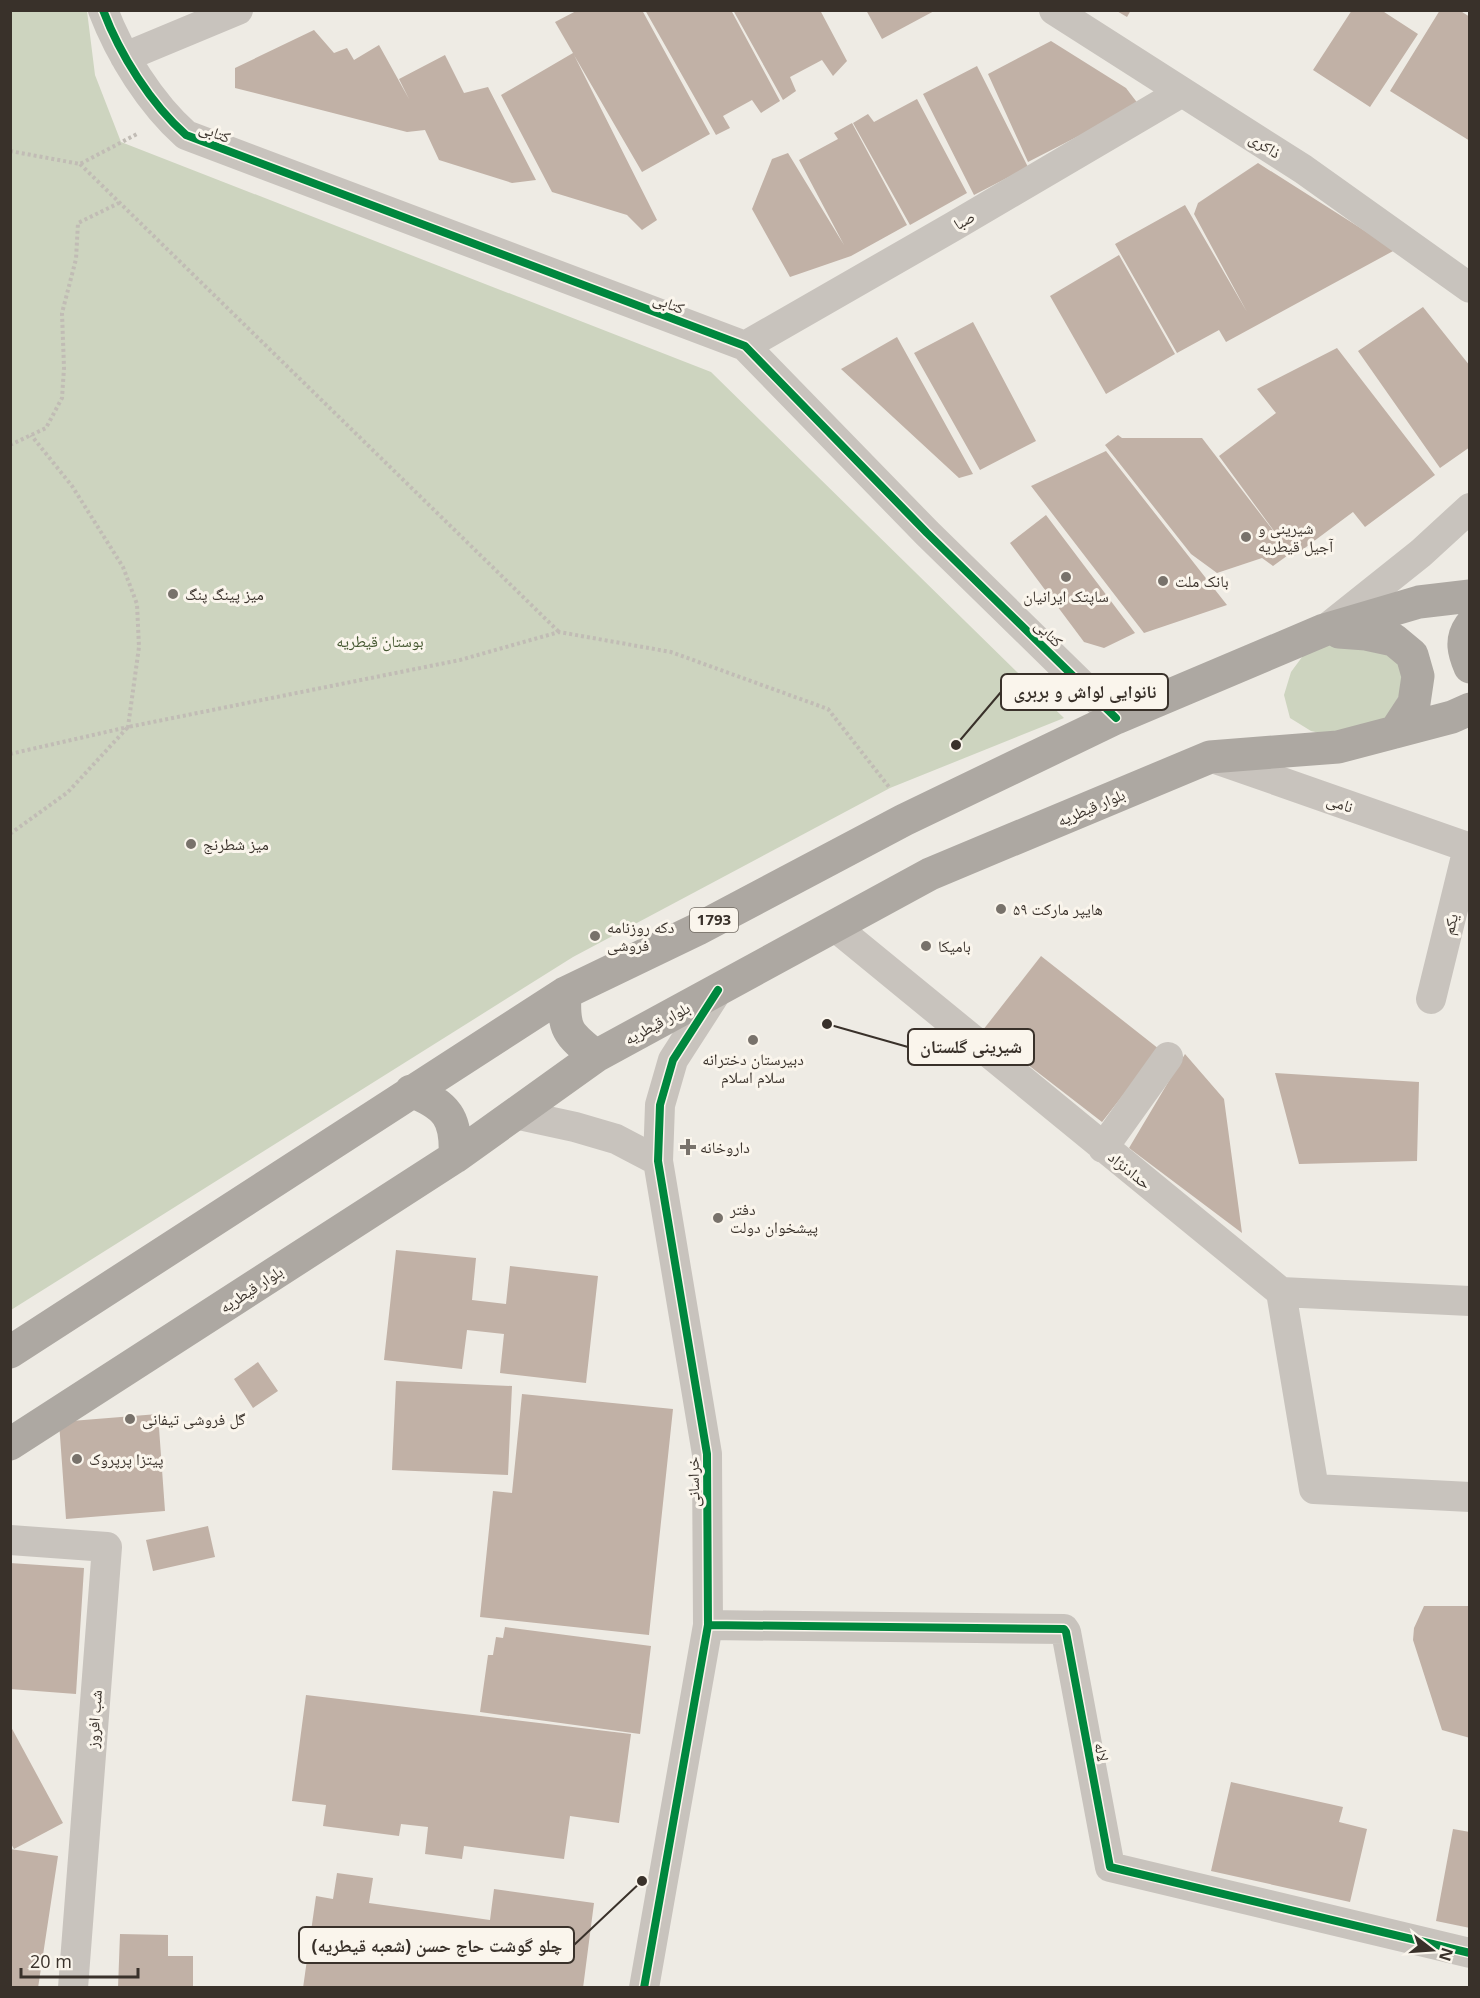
<svg xmlns="http://www.w3.org/2000/svg" width="1480" height="1998" viewBox="0 0 1480 1998" font-family="'Open Sans','Noto Naskh Arabic',sans-serif">
  <rect width="100%" height="100%" fill="#eeebe4"/>
  <!-- green -->
  <path fill="#cdd4bf" d="M11,10L87,11L95,75L121,142L711,372L1064,718L890,788L573,957L11,1310Z
    M1323,645L1370,646L1404,664L1407,681L1385,722L1337,737L1311,731L1290,718L1284,695L1291,672L1305,653Z"/>
  <!-- building -->
  <path fill="#c1b1a6" d="M578,10H642L710,134L642,172L574,55L657,220L642,230L627,215L552,192L501,95L573,53L555,22Z
    M645,10H731L780,101L761,113L752,100L723,116L730,128L716,135Z
    M733,10H820L847,61L833,76L822,60L790,77L796,91L783,100Z
    M866,10H936L882,39Z
    M1115,10H1131L1127,17Z
    M1352,10H1381L1418,34L1370,107L1313,70Z
    M1440,10H1459L1470,17V141L1390,91Z
    M314,30L334,53L347,48L354,60L379,45L409,99L399,79L445,55L464,93L488,87L536,180L512,183L439,160L425,130L407,132L235,88V68Z
    M1051,41L1126,88L1139,105L1028,162L988,74Z
    M977,66L1028,167L974,195L923,94Z
    M917,99L967,193L910,225L853,123L868,114L874,122Z
    M852,123L907,225L851,256L790,277L752,209L772,159L788,153L844,245L799,160L838,139L834,133Z
    M1258,163L1395,250L1226,342L1219,330L1177,353L1115,244L1185,205L1247,312L1194,214L1198,203Z
    M1119,255L1175,354L1106,394L1050,296Z
    M1423,307L1470,366V447L1440,468L1358,351Z
    M973,322L1036,441L980,470L914,353Z
    M897,337L973,474L959,478L841,369Z
    M1337,348L1435,475L1365,527L1353,512L1294,556L1291,553L1273,566L1262,558L1217,573L1191,554L1105,445L1118,435L1122,438H1202L1285,546L1219,456L1276,413L1257,389Z
    M1106,451L1227,605L1144,633L1031,486Z
    M1046,515L1135,633L1104,648L1084,642L1010,543Z
    M1041,956L1159,1049L1102,1122L983,1030Z
    M1185,1054L1224,1099L1242,1233L1129,1148Z
    M1275,1073L1419,1082L1417,1161L1299,1164Z
    M396,1250L476,1258L472,1300L506,1304L510,1266L598,1276L586,1383L500,1373L504,1334L467,1330L462,1369L384,1360Z
    M258,1362L278,1391L253,1408L234,1379Z
    M396,1381L512,1386L508,1475L392,1470Z
    M522,1394L673,1409L649,1635L480,1617L493,1491L512,1493Z
    M158,1414L165,1511L66,1519L59,1422Z
    M208,1526L215,1557L153,1571L146,1540Z
    M10,1563L84,1568L76,1694L10,1689Z
    M1424,1606H1470V1738L1442,1730L1413,1640L1414,1628Z
    M505,1627L651,1646L640,1734L480,1712L488,1655H493L496,1637L503,1638Z
    M306,1695L631,1734L619,1823L570,1816L564,1859L464,1846L462,1859L425,1854L428,1827L401,1824L399,1836L323,1826L326,1805L292,1801Z
    M10,1725L63,1823L14,1849L10,1842Z
    M1231,1782L1343,1807L1339,1822L1367,1829L1350,1902L1211,1871Z
    M1453,1829L1470,1832V1928L1436,1921Z
    M10,1849L58,1856L38,1988H10Z
    M337,1873L373,1878L369,1903L490,1920L494,1889L594,1903L583,1988H303L316,1896L333,1899Z
    M120,1934L168,1935V1956H193V1988H118Z"/>
  <g fill="none" stroke-linecap="round" stroke-linejoin="round">
    <!-- path -->
    <path stroke="#c1bcb5" stroke-width="4" stroke-dasharray="3 3" stroke-linecap="butt" d="M10,151L80,164L137,134
      M80,164L559,632
      M10,445L46,428L62,398L64,368L62,313L76,259L78,223L119,203
      M10,754L128,727L139,647L137,604L123,567L72,486L31,435
      M10,834L68,792L128,727L460,660L559,632L671,652L828,709L889,787"/>
    <!-- street -->
    <path stroke="#c8c3bd" stroke-width="30" d="M103,10C120,55 151,104 186,135L745,346L927,533L1116,718
      M1054,10L1303,169L1470,288
      M125,57L238,10
      M745,346L954,226L1182,92
      M1327,628L1421,553L1470,508
      M1210,757L1470,848
      M834,926L1281,1292L1470,1301
      M1431,999L1468,848
      M515,1114L575,1127L616,1139L658,1161
      M1103,1148L1168,1057
      M1281,1292L1314,1489L1470,1497
      M10,1540L107,1547L73,1988
      M708,1625L1064,1629L1066,1632L1110,1867L1470,1953
      M644,1988L708,1625L707,1454L658,1161L660,1105L673,1060L718,990"/>
    <!-- primary -->
    <path stroke="#ada8a2" stroke-width="33" d="M1470,626C1460,640 1464,653 1470,667
      M1339,632L1366,634L1394,640L1412,655L1418,676L1414,703L1395,732
      M565,993C563,1029 567,1034 596,1056
      M411,1091C447,1105 457,1118 455,1157
      M10,1352L565,993L698,929L904,820L1116,718L1324,630L1419,602L1470,596
      M10,1444L455,1157L596,1056L930,874L1210,757L1338,747L1452,717L1470,709"/>
    <!-- cycleway casing -->
    <g stroke="#faf5ec" stroke-width="11">
      <path id="cycleway" d="M103,10C120,55 151,104 186,135L745,346L927,533L1116,718
        M708,1625L1064,1629L1066,1632L1110,1867L1470,1953
        M644,1988L708,1625L707,1454L658,1161L660,1105L673,1060L718,990"/>
    </g>
    <!-- cycleway -->
    <use href="#cycleway" stroke="#00873e" stroke-width="8"/>
  </g>
  <!-- markers -->
  <g fill="#78726b" stroke="#faf5ec" stroke-width="2">
    <circle cx="1246" cy="537" r="6"/>
    <circle cx="1066" cy="577" r="6"/>
    <circle cx="1163" cy="581" r="6"/>
    <circle cx="173" cy="594" r="6"/>
    <circle cx="191" cy="844" r="6"/>
    <circle cx="1001" cy="909" r="6"/>
    <circle cx="595" cy="936" r="6"/>
    <circle cx="926" cy="946" r="6"/>
    <circle cx="753" cy="1040" r="6"/>
    <path d="M685 1138h6v6h6v6h-6v6h-6v-6h-6v-6h6z"/>
    <circle cx="718" cy="1218" r="6"/>
    <circle cx="130" cy="1419" r="6"/>
    <circle cx="77" cy="1459" r="6"/>
  </g>
  <g text-anchor="middle" stroke-width="6" stroke-linejoin="round" paint-order="stroke">
    <!-- shield labels -->
    <rect fill="#faf5ec" stroke="#736c64" stroke-width="1.5" x="690" y="908" width="48" height="24" rx="4.5"/>
    <g font-size="15" font-weight="bold" fill="#39312a">
      <text x="714" y="925">1793</text>
    </g>
    <!-- street labels -->
    <g font-size="16" fill="#39312a" stroke="#faf5ec">
      <text transform="translate(215 132) rotate(21)" y="6">کتابی</text>
      <text transform="translate(1265 145) rotate(32)" y="6">ذاکری</text>
      <text transform="translate(964 220) rotate(-30)" y="6">صبا</text>
      <text transform="translate(669 303) rotate(21)" y="6">کتابی</text>
      <text transform="translate(1049 633) rotate(44)" y="6">کتابی</text>
      <text transform="translate(1340 803) rotate(19)" y="6">نامی</text>
      <text transform="translate(1091 807) rotate(-23)" y="6">بلوار قیطریه</text>
      <text transform="translate(1450 924) rotate(-76)" y="6">یکم</text>
      <text transform="translate(657 1023) rotate(-28)" y="6">بلوار قیطریه</text>
      <text transform="translate(1130 1170) rotate(39)" y="6">حدادنژاد</text>
      <text transform="translate(251 1289) rotate(-33)" y="6">بلوار قیطریه</text>
      <text transform="translate(693 1482) rotate(-91)" y="6">خراسانی</text>
      <text transform="translate(94 1719) rotate(-86)" y="6">شب افروز</text>
      <text transform="translate(1102 1752) rotate(80)" y="6">لاله</text>
    </g>
    <!-- poi labels -->
    <g font-size="16" fill="#39312a" stroke="#faf5ec" text-anchor="start">
      <text x="1258" y="534">شیرینی و<tspan x="1258" dy="18">آجیل قیطریه</tspan></text>
      <text x="1175" y="587">بانک ملت</text>
      <text x="185" y="600">میز پینگ پنگ</text>
      <text x="1066" y="602" text-anchor="middle">ساپتک ایرانیان</text>
      <text x="203" y="850">میز شطرنج</text>
      <text x="1013" y="915">هایپر مارکت ۵۹</text>
      <text x="607" y="933">دکه روزنامه<tspan x="607" dy="18">فروشی</tspan></text>
      <text x="938" y="952">بامیکا</text>
      <text x="753" y="1065" text-anchor="middle">دبیرستان دخترانه<tspan x="753" dy="18">سلام اسلام</tspan></text>
      <text x="700" y="1153">داروخانه</text>
      <text x="730" y="1215">دفتر<tspan x="730" dy="18">پیشخوان دولت</tspan></text>
      <text x="142" y="1425">گل فروشی تیفانی</text>
      <text x="89" y="1465">پیتزا پرپروک</text>
    </g>
    <!-- park labels -->
    <g font-size="16" fill="#43562f" stroke="#faf5ec">
      <text x="380" y="647">بوستان قیطریه</text>
    </g>
  </g>
  <!-- callouts -->
  <path fill="none" stroke="#39312a" stroke-width="2" d="M956 745L1001 692M827 1024L908 1047M642 1881L574 1945"/>
  <g fill="#39312a" stroke="#faf5ec" stroke-width="2">
    <circle cx="956" cy="745" r="6"/>
    <circle cx="827" cy="1024" r="6"/>
    <circle cx="642" cy="1881" r="6"/>
  </g>
  <g fill="#faf5ec" stroke="#39312a" stroke-width="2">
    <rect x="1001" y="674" width="167" height="36" rx="6"/>
    <rect x="908" y="1029" width="126" height="36" rx="6"/>
    <rect x="299" y="1927" width="275" height="36" rx="6"/>
  </g>
  <g font-size="18" text-anchor="middle" font-weight="bold" fill="#39312a">
    <text x="1085" y="698">نانوایی لواش و بربری</text>
    <text x="971" y="1053">شیرینی گلستان</text>
    <text x="437" y="1952">چلو گوشت حاج حسن (شعبه قیطریه)</text>
  </g>
  <!-- border -->
  <rect width="1480" height="1998" fill="none" stroke="#39312a" stroke-width="24"/>
  <!-- north arrow -->
  <g transform="translate(1432 1950) rotate(107)" stroke="#faf5ec" stroke-width="4.5" paint-order="stroke">
  <path d="M0-4.5L10 22L0 15L-10 22Z" fill="#39312a"/>
  <text y="-9" font-size="16" font-weight="bold" text-anchor="middle" fill="#39312a">N</text>
  </g>
  <!-- scale -->
  <path d="M21 1968v9h117v-9" fill="none" stroke="#39312a" stroke-width="3"/>
  <text x="30" y="1968" font-size="18" fill="#39312a" stroke="#faf5ec" stroke-width="4.5" paint-order="stroke">20 m</text>
</svg>
